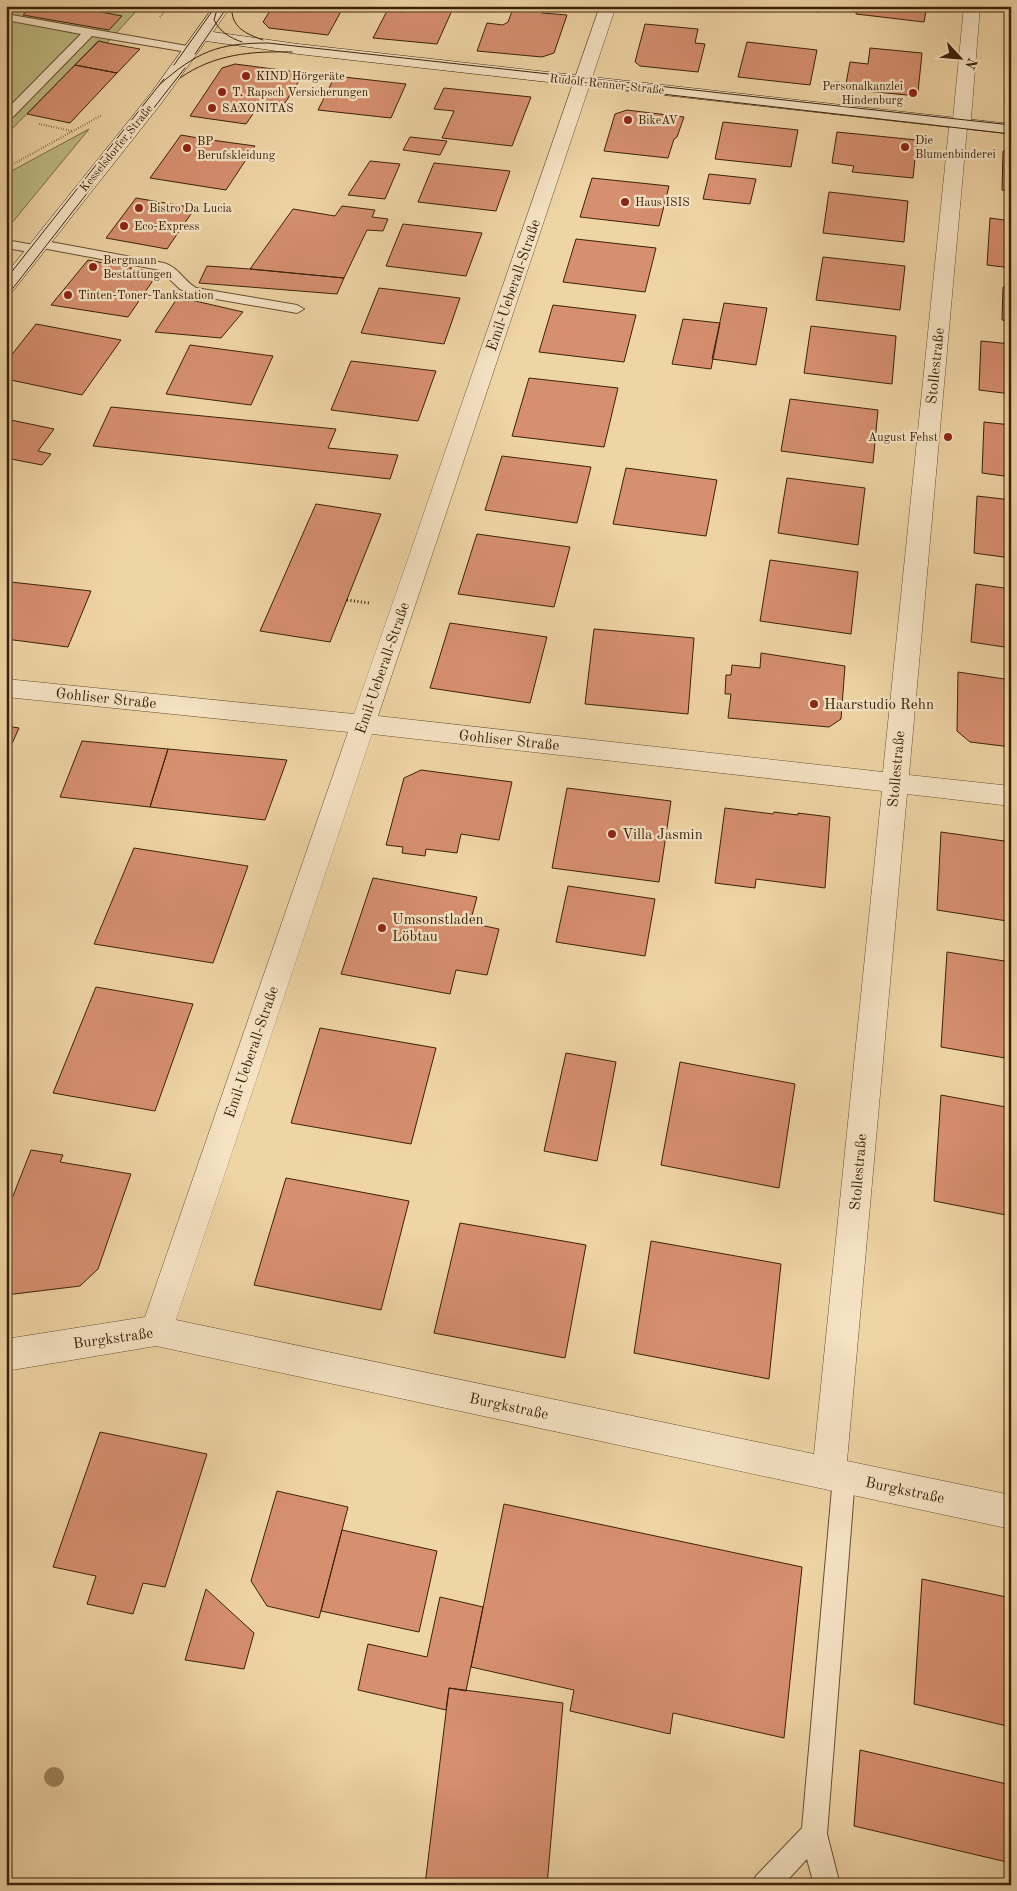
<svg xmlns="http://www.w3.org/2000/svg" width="1017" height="1891" viewBox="0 0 1017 1891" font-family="'Old Standard TT',serif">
  <rect width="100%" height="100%" fill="#efd4a4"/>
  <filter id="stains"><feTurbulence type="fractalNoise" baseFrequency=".004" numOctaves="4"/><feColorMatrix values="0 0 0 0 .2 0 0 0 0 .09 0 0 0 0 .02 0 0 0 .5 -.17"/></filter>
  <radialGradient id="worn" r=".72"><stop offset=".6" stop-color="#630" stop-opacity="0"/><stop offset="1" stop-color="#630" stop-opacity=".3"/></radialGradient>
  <!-- green -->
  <path fill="#bebb82" stroke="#7c6e46" d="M6,6H141L107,43L98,41L6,135Z
    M89,129L11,224H6V174Z"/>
  <!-- building -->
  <path fill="#d68f6f" stroke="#3a2109" d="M32,6H69L122,16L109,30L23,15Z
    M273,6H344L328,35L269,28L263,22Z
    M406,6H454L437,44L373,38L387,11L403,12Z
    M514,6L543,8L542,13L567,15L554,53L542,57L477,51L487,23L503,25L508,22Z
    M786,6H821L819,12L785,8Z
    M857,6H927L924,22L856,14Z
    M645,24L698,29L695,43L705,44L698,72L640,66L635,62Z
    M99,41L107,43L140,49L117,73L75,65Z
    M747,42L817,50L810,85L738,77Z
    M870,48L922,53L918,92L907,95L845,89L850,62L868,64Z
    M1006,63H1011V106L1005,102Z
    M235,64L304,73L285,103L270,101L266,106L259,105L246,124L190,116L222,68Z
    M75,65L117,73L70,123L27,114Z
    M335,76L406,84L391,118L318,110Z
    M444,88L531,97L512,146L442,138L454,111L434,109Z
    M627,110L684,117L677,137L674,139L668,158L604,151L615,114Z
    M723,122L798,130L791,167L715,159Z
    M837,132L917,140L913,178L852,172L854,166L832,163Z
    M181,135L204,139L255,146L226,190L150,178Z
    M410,137L447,141L440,155L403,150Z
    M1003,151L1011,152V191L1002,190Z
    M370,161L400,164L385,199L348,195Z
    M434,163L510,171L496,211L418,202Z
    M709,174L756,179L750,204L703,199Z
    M592,178L669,186L659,226L580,217Z
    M829,192L908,201L904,242L823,233Z
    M136,198L195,208L167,249L106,238Z
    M342,206L375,210L372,217L388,219L383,231L367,230L344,278L250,269L293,209L335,216Z
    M990,218L1011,221V268L987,265Z
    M403,224L482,233L466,276L386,266Z
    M576,239L656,248L645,292L563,282Z
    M823,257L905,266L900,310L816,300Z
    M88,260L158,273L128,317L51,305Z
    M207,266L250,269L344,278L337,294L199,283Z
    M1003,287H1011V321L1002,320Z
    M379,288L460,298L444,344L361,333Z
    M178,297L243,312L221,338L155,332Z
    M724,303L767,308L756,365L712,359Z
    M553,305L636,315L624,362L539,352Z
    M683,319L720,323L711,369L672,364Z
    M36,324L121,340L82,395L6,379V362Z
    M811,326L896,336L892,384L804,373Z
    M981,341L1011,344V394L979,390Z
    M190,345L273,356L251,405L166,394Z
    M351,361L436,371L418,421L331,410Z
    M529,378L618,388L604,447L512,436Z
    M790,399L878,410L873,463L781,451Z
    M111,407L336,429L328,448L398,455L390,479L93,446Z
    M6,419L54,429L38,451L51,454L42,465L6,458Z
    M984,422L1011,425V477L982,473Z
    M502,456L591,467L577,523L485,510Z
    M626,468L717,480L706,536L613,524Z
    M787,478L865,488L858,545L778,533Z
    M977,496L1011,500V558L974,553Z
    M316,504L381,514L330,642L260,631Z
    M477,534L570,547L554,607L458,594Z
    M770,560L858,572L851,634L760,621Z
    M11,582L91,591L68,647L6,639V594Z
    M976,584L1011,589V648L971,642Z
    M450,623L547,637L530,703L430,688Z
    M594,629L694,638L688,714L585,704Z
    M761,653L845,666L841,719L829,727L728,718L731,694H725L726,675H731L732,665L760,668Z
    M958,672L1011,680V747L970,742L957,731Z
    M6,726L19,728L6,757Z
    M82,741L168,749L150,807L60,797Z
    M168,749L287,760L265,820L150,807Z
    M421,770L512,782L499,840L461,834L457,853L426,849L425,856L402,853L403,847L386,845L404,778Z
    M567,788L671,801L659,882L552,868Z
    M725,808L773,814L774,812L798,815V813L830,817L825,888L756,879L755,888L715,883Z
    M941,832L1011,842V899H1008L1007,921L937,910Z
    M134,848L248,866L213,963L94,944Z
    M373,878L477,897L470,923L499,929L487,975L456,970L450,994L341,974Z
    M568,886L655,899L645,956L556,942Z
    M947,952L1011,962V1059L941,1047Z
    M96,987L193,1004L155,1111L53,1093Z
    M320,1028L436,1048L411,1144L291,1123Z
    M566,1053L616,1062L597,1161L544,1151Z
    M680,1062L795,1084L779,1188L661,1165Z
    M941,1095L1011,1108V1216L934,1201Z
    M31,1150L63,1155L60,1162L131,1174L98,1269L80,1286L6,1295V1196H13Z
    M286,1178L409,1201L381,1310L254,1285Z
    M460,1223L586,1245L565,1358L434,1333Z
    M651,1241L781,1264L769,1379L634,1353Z
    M100,1432L207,1454L165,1587L143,1583L133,1614L87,1604L96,1576L53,1567Z
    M9,1446L10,1539L6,1540V1447Z
    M277,1491L348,1507L319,1618L267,1606L251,1581Z
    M504,1504L802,1567L784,1738L673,1713L670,1734L570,1711L574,1690L471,1667Z
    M342,1530L437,1551L419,1632L321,1611Z
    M922,1579L1011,1598V1727L914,1704Z
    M206,1589L254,1633L244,1669L185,1660Z
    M440,1597L483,1607L466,1691L449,1688L446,1710L358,1690L368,1644L427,1657Z
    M449,1688L563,1703L547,1885H425Z
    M860,1750L1011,1785V1863L854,1826Z"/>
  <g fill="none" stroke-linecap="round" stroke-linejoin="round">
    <!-- lane casing -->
    <g stroke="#674e30" stroke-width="2">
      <path id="lane" d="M6,14L193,47L199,50L193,53L92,36L10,120L6,121V110L81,34L6,20Z
        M6,240L34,245L35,241L40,240L164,263C178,267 184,281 196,288L297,305L304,309L297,313L193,295L180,289L160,270L42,248L41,252L36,253L6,248Z
        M844,1466L852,1469L855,1477L827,1834L840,1885H814L807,1859L783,1885H752L756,1876L802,1828L833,1477L836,1469Z"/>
    </g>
    <!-- street casing -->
    <g stroke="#674e30" stroke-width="1">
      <path id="street" d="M600,6H616L378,716L883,772L949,128L953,119L964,6H980L971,119L967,128L909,775L1011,786V806L907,794L847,1461L1011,1495V1529L156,1346L6,1371V1339L145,1317L348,732L6,697V679L354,714ZM372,734L882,791L814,1454L176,1320Z"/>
    </g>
    <!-- secondary casing -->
    <g stroke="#3a2109" stroke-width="1">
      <path id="secondary" d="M214,6H231L213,32L298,44L1011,124V134L298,54L206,41L163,101L13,291L6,293V274L151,93Z"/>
    </g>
    <!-- path-far1 -->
    <path stroke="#3a2109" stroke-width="2" stroke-dasharray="0.5 2" stroke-linecap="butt" d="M160,17L169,6
      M39,124L72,131
      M6,168L102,115"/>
    <!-- path -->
    <path stroke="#3a2109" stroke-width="3" stroke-dasharray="1 2.5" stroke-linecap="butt" d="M347,600L369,603"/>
    <!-- lane -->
    <use href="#lane" fill="#f5e3c4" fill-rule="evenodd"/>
    <!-- street -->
    <use href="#street" fill="#f5e3c4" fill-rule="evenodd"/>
    <!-- secondary -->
    <use href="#secondary" fill="#f5e3c4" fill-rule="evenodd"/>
    <!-- tram -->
    <path stroke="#3a2109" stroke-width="1" d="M218,6L214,20C220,32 230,38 242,42
      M232,6C230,27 246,34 263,40
      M195,54L228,6
      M174,65L213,10
      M180,78C214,54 251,51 292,52
      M557,82L1011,134
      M159,85C197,52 217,43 268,43L1011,125
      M6,279L164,79
      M6,297L185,68"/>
  </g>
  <!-- trees -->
  <g fill="#9e875f">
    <circle cx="837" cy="86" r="5"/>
    <circle cx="54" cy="1777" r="10"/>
  </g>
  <!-- markers -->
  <g fill="#8f2418" stroke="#f5e3c4" stroke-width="2">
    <circle cx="246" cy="76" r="5"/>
    <circle cx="222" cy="92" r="5"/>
    <circle cx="913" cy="93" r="5"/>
    <circle cx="212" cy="108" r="5"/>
    <circle cx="628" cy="120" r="5"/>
    <circle cx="905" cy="147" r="5"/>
    <circle cx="187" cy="148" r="5"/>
    <circle cx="625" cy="202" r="5"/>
    <circle cx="139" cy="208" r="5"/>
    <circle cx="124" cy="226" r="5"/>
    <circle cx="93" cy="267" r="5"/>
    <circle cx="68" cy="295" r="5"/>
    <circle cx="948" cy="437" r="5"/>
    <circle cx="814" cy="704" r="5"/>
    <circle cx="612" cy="834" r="5"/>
    <circle cx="382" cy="928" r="5"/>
  </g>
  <g text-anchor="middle" stroke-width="4.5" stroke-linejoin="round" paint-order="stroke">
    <!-- far-poi labels -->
    <g font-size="12" fill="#3a2109" stroke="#f5e3c4" text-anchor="start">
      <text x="256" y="80">KIND Hörgeräte</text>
      <text x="903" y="90" text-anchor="end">Personalkanzlei<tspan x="903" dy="14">Hindenburg</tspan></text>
      <text x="232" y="96">T. Rapsch Versicherungen</text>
      <text x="222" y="112">SAXONITAS</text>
      <text x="638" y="124">BikeAV</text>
      <text x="915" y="144">Die<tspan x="915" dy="14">Blumenbinderei</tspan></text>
      <text x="197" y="145">BP<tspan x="197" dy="14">Berufskleidung</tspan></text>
      <text x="635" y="206">Haus ISIS</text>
      <text x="149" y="212">Bistro Da Lucia</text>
      <text x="134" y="230">Eco-Express</text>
      <text x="103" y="264">Bergmann<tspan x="103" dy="14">Bestattungen</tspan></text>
      <text x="78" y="299">Tinten-Toner-Tankstation</text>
      <text x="938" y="441" text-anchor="end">August Fehst</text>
    </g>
    <!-- far-street labels -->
    <g font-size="12" fill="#3a2109" stroke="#f5e3c4">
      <text transform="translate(607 84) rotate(6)" y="4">Rudolf-Renner-Straße</text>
      <text transform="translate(116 148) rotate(-51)" y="4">Kesselsdorfer Straße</text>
    </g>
    <!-- street labels -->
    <g font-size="15" fill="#3a2109" stroke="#f5e3c4">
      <text transform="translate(513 285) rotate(-71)" y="5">Emil-Ueberall-Straße</text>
      <text transform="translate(935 366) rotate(-84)" y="5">Stollestraße</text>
      <text transform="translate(382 668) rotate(-71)" y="5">Emil-Ueberall-Straße</text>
      <text transform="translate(106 698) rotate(6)" y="5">Gohliser Straße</text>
      <text transform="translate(509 740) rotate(6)" y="5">Gohliser Straße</text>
      <text transform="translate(896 769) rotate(-85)" y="5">Stollestraße</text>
      <text transform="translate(251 1052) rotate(-71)" y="5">Emil-Ueberall-Straße</text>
      <text transform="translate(858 1172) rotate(-85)" y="5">Stollestraße</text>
      <text transform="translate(113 1338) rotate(-8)" y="5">Burgkstraße</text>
      <text transform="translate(509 1406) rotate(12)" y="5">Burgkstraße</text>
      <text transform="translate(905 1490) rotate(12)" y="5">Burgkstraße</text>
    </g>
    <!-- poi labels -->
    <g font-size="15" fill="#3a2109" stroke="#f5e3c4" text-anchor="start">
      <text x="824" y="709">Haarstudio Rehn</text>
      <text x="622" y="839">Villa Jasmin</text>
      <text x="392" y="924">Umsonstladen<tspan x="392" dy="17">Löbtau</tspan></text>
    </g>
  </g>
  <!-- margin -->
  <rect width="1017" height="1891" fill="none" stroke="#efd4a4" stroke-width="25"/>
  <rect x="8" y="8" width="1002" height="1876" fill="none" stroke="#3a2109" stroke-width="2.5"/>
  <rect x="12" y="12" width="992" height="1866" fill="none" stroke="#3a2109"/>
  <!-- north arrow -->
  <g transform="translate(960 58) rotate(116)" stroke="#f5e3c4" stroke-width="4" paint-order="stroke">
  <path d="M0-4L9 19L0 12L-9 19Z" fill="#3a2109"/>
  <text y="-8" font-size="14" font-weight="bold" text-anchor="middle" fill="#3a2109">N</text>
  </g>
  <rect width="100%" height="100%" filter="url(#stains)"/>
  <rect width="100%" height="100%" fill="url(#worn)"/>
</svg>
